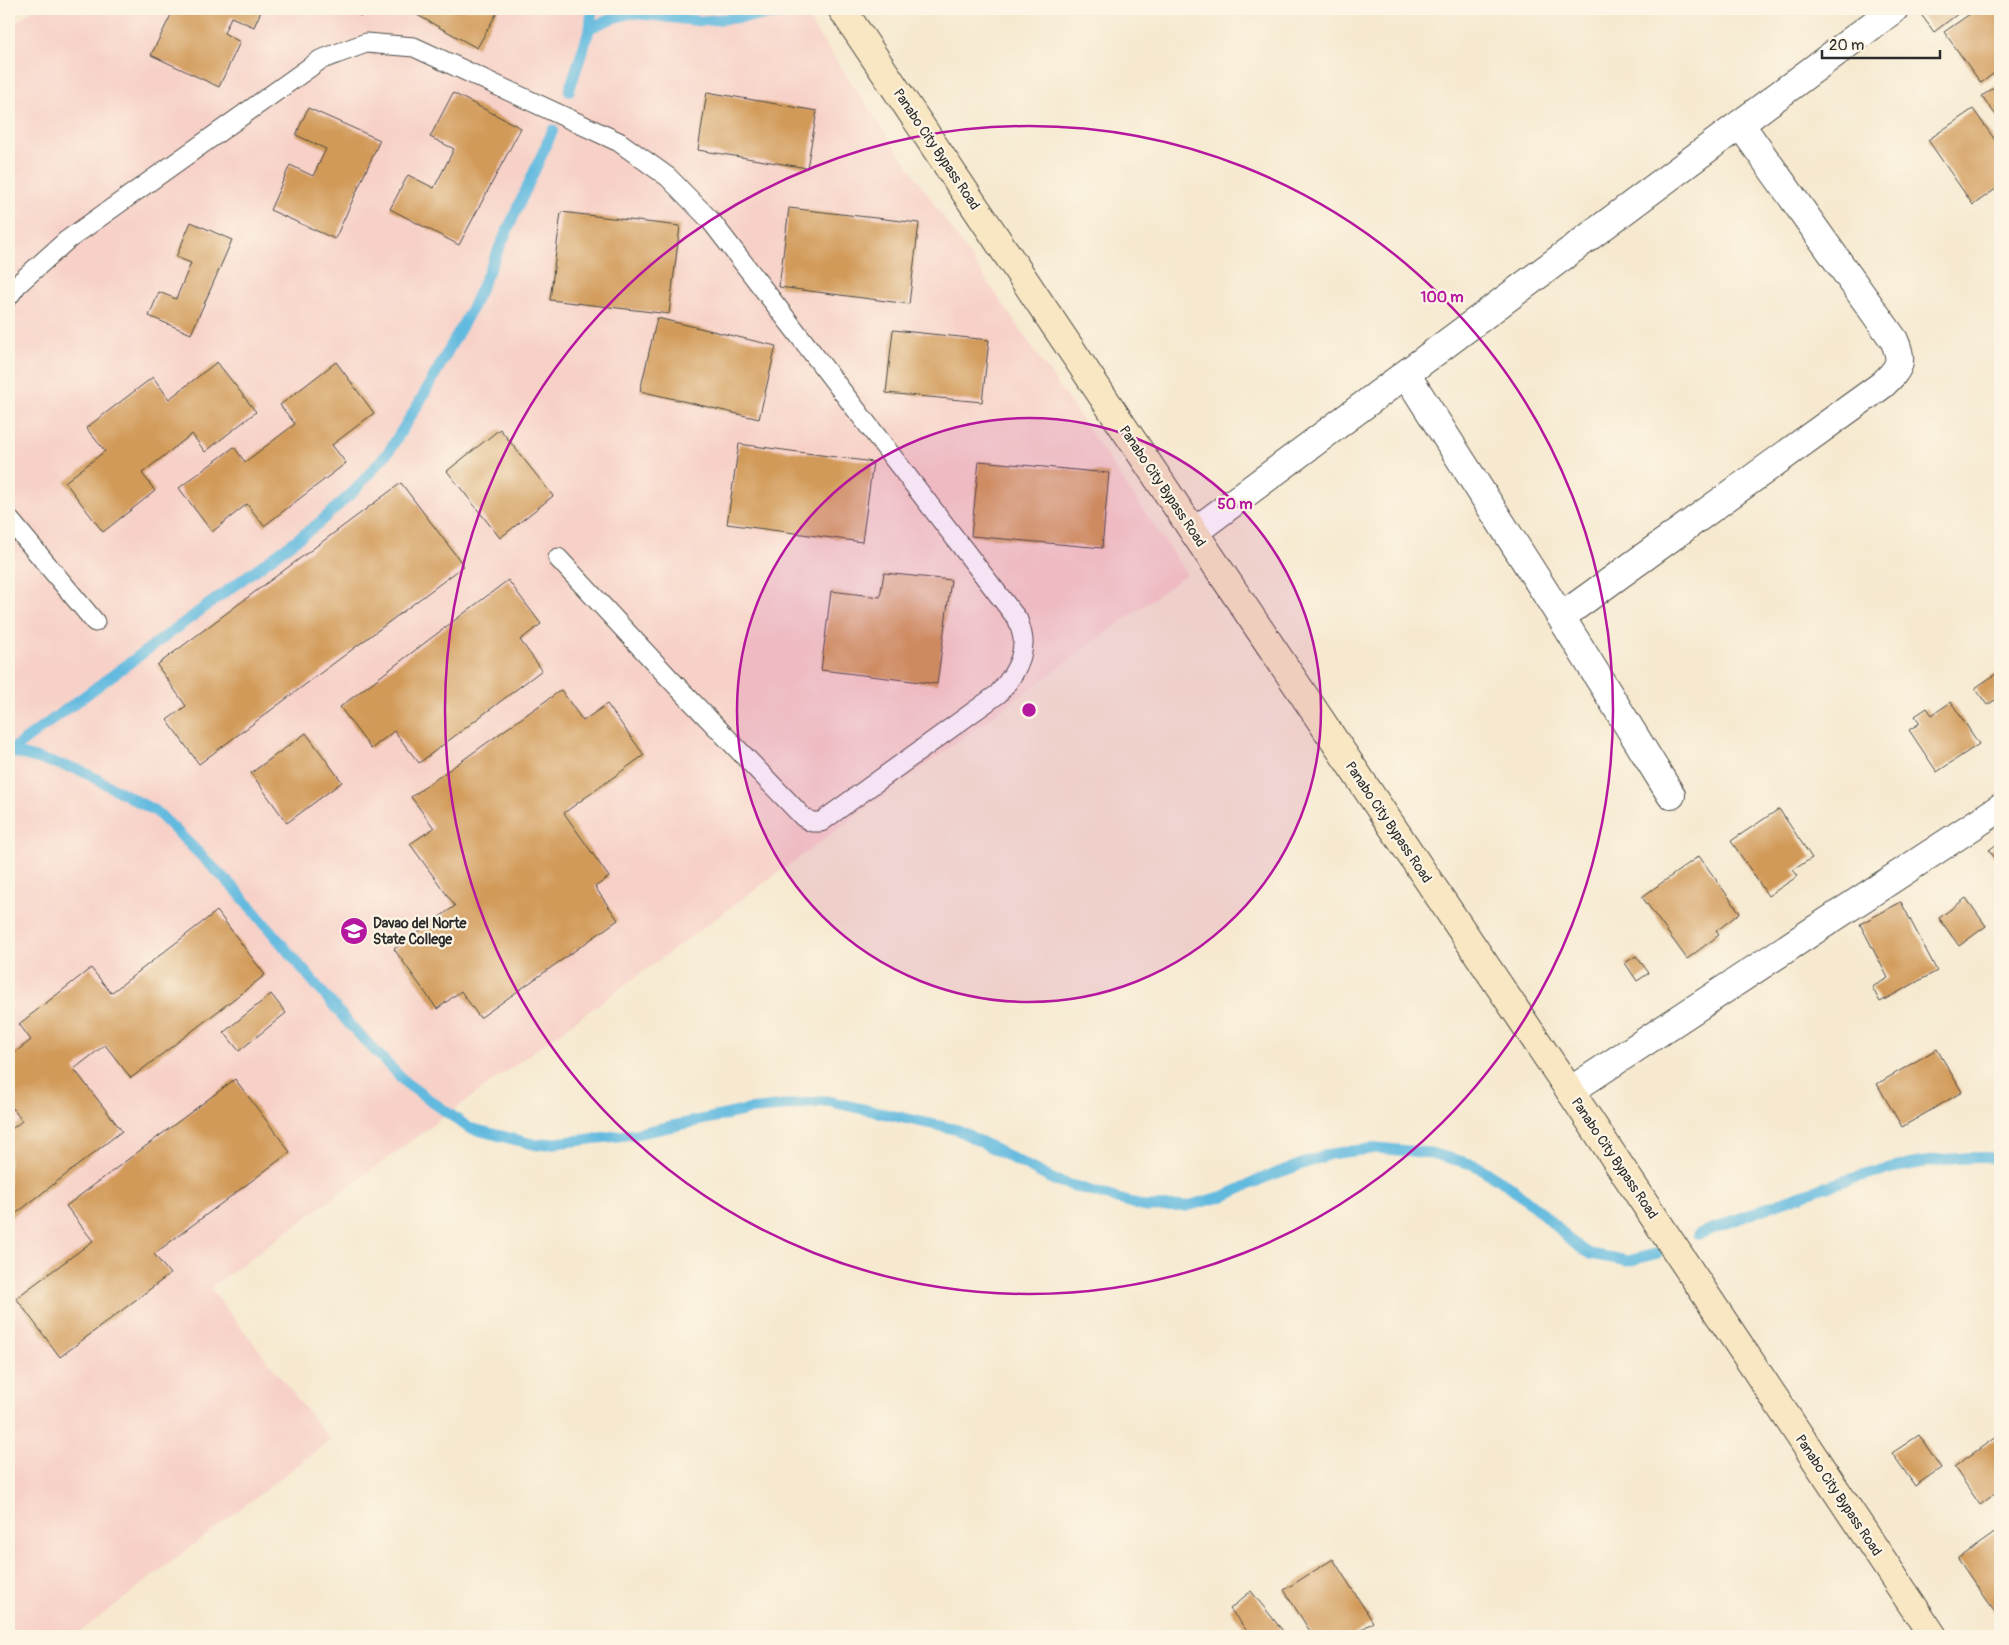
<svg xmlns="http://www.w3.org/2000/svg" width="2009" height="1645" viewBox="0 0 2009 1645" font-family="Pangolin,sans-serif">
  <rect width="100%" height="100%" fill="#fcf5e5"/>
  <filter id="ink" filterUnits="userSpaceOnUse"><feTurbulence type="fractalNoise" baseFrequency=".02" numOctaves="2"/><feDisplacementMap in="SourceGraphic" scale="10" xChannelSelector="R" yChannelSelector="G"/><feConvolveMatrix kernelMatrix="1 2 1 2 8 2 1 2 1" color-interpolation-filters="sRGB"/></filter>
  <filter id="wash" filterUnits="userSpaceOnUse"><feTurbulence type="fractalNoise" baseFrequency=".0096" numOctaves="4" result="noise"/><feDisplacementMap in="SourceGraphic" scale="20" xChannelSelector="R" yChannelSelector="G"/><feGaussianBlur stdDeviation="1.12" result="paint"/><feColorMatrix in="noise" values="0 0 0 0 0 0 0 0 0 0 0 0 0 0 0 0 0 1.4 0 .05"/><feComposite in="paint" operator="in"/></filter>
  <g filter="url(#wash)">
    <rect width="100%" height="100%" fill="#f6e9d0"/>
    <!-- built -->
    <path fill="#f7d1c8" d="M34,9H801L1187,574L210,1288L330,1440L75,1636H9V28Z"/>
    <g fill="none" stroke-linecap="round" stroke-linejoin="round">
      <!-- stream -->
      <path stroke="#62badf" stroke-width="11" d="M590,28L613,18L632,13L700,21L778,14L795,9
        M569,91L590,28L592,9
        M9,751L80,770L157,812L236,890L350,1025L406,1083L469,1128L537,1145L635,1134L748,1110L827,1101L958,1130L1054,1180L1145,1207L1187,1206L1224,1196L1266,1177L1330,1154L1377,1148L1430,1153L1475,1165L1511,1187L1544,1215L1572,1242L1590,1254L1628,1261L1658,1253
        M10,751L319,523L355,490L389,451L419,403L472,308L553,130
        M1699,1234C1793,1198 1898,1152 2000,1158"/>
    </g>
    <g id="blocks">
      <!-- building -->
      <path fill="#d19a59" d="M174,9H262L254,27L231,17L224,33L240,42L219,87L151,55Z
        M344,9H364L361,16Z
        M408,9H499L477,48L408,10Z
        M1917,9H1955L1959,13L1934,32Z
        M1977,9H2000V69L1981,83L1944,32Z
        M2000,83V121L1982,96Z
        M707,92L817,111L807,168L698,150Z
        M453,93L521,128L459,245L390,209L408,175L434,188L454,149L430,137Z
        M308,108L380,140L335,239L270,210L290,165L313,176L326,149L296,135Z
        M1973,109L2000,147V186L1973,205L1928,140Z
        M789,208L919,223L909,304L779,287Z
        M561,212L680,226L669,314L550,300Z
        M191,222L232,240L191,334L149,316L159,292L176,299L191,263L176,257Z
        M657,318L776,346L759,419L640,391Z
        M893,330L989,340L982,402L886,393Z
        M217,362L256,412L205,452L192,434L142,473L155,491L103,532L65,482L105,451L86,428L153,377L169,399Z
        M336,362L374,413L332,445L346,463L264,526L247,504L212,532L179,488L234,447L245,462L295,424L280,405Z
        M500,429L553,496L500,538L447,471Z
        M739,444L873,462L862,542L727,524Z
        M979,461L1109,473L1102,548L971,536Z
        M401,483L464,566L199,764L167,720L186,706L157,665Z
        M884,573L951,580L937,684L821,670L831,591L880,597Z
        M508,580L541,624L520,640L542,670L419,763L394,731L371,749L340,707Z
        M2000,671V697L1987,705L1975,688Z
        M561,690L583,721L607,704L644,755L564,813L609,877L595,887L618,920L480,1018L461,991L437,1009L394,949L455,906L410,844L434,828L411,797Z
        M1951,702L1979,744L1937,772L1909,730L1920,723L1915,716L1927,708L1932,715Z
        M306,733L342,782L287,823L251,773Z
        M1779,809L1812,858L1793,870L1798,876L1768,896L1731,841Z
        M2000,842V865L1989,850Z
        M1699,856L1740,913L1716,931L1719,935L1687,959L1642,897Z
        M1966,898L1986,926L1959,946L1939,918Z
        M1901,902L1937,971L1880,1002L1872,987L1888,978L1860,924Z
        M217,911L265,975L131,1078L105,1045L74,1069L122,1131L9,1219V1131L22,1121L9,1103V1057L31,1040L19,1024L91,968L111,993Z
        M1636,956L1649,973L1637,981L1625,963Z
        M271,994L286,1013L239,1051L224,1032Z
        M1937,1049L1962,1092L1902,1127L1877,1084Z
        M235,1079L290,1152L154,1254L170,1274L60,1357L16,1298L93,1241L66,1206Z
        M2000,1434V1490L1980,1505L1954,1467Z
        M1919,1435L1941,1468L1915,1486L1892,1453Z
        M2000,1529V1620L1958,1559Z
        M1333,1559L1373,1622L1352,1636H1313L1284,1590Z
        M1251,1591L1287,1636H1251L1230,1609Z"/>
    </g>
  </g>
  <g filter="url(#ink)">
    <use href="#blocks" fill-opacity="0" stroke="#494844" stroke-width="1"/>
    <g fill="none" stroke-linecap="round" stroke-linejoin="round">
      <!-- lane casing -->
      <g stroke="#494844" stroke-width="21">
        <path id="lane" d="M9,296L17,285L66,241L320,60L366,43L414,47L619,142L668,177L711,221L1018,620C1020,627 1024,637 1023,644C1022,664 1010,680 998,694L821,822H812L803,817L671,680L558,558
          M9,519L95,622"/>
      </g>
      <!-- street casing -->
      <g stroke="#494844" stroke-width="30">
        <path id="street" d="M1406,374L1561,617L1671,795
          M1194,532L1894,9
          M1561,617L1882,385C1900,368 1904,362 1894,340L1740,124
          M1570,1091L2000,808"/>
      </g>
      <!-- secondary casing -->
      <g stroke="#494844" stroke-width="30">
        <path id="secondary" d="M842,9L1570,1091L1933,1636"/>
      </g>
      <!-- lane -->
      <use href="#lane" stroke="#fff" stroke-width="19"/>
      <!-- street -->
      <use href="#street" stroke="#fff" stroke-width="28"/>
      <!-- secondary -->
      <use href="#secondary" stroke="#f9e7c3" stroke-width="28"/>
    </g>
  </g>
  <!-- distance rings -->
  <circle cx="1029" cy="710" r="292" fill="#b5179e" fill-opacity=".12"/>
  <g fill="none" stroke="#b5179e" stroke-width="2.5">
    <circle cx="1029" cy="710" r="292"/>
    <circle cx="1029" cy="710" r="584"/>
  </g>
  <!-- icons -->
  <defs>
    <g id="university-disc" transform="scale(1.4375)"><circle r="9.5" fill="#b5179e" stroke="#fcf5e5"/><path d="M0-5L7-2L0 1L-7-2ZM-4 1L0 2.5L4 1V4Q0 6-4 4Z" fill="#fff"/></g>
  </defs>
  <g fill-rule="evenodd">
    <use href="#university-disc" x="354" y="931"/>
  </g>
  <g text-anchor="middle" stroke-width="4.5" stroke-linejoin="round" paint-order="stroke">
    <!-- street labels -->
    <g font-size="14" fill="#2b2b2b" stroke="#fcf5e5">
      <text transform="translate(937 149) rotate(56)" y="5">Panabo City Bypass Road</text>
      <text transform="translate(1163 486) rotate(56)" y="5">Panabo City Bypass Road</text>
      <text transform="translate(1389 822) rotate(56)" y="5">Panabo City Bypass Road</text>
      <text transform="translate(1615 1158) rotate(56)" y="5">Panabo City Bypass Road</text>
      <text transform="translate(1839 1495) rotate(56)" y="5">Panabo City Bypass Road</text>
    </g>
    <!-- poi labels -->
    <g font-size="14" font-weight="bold" fill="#2b2b2b" stroke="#fcf5e5" text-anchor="start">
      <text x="373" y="928">Davao del Norte<tspan x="373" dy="16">State College</tspan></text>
    </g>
  </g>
  <circle cx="1029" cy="710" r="8" fill="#b5179e" stroke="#fcf5e5" stroke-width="2.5"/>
  <g font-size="15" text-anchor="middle" font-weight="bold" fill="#b5179e" stroke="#fcf5e5" stroke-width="4.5" stroke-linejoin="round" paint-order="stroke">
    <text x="1442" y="302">100 m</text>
    <text x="1235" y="509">50 m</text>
  </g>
  <!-- margin -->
  <rect width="2009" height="1645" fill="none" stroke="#fcf5e5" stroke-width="30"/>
  <!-- scale -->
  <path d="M1822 50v8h118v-8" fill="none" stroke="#2b2b2b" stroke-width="2.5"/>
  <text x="1829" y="50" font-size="15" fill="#2b2b2b" stroke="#fcf5e5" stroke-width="4" paint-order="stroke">20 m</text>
</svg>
